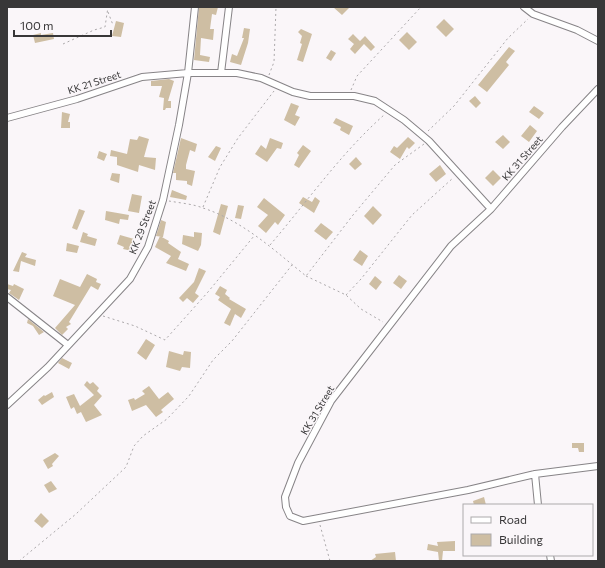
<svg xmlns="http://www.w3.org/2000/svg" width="605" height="568" viewBox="0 0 605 568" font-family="Commissioner,sans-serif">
  <rect width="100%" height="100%" fill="#faf6f9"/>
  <!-- building -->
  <path fill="#cebea3" d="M199,7H218L216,15L212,14L210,29H214L213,40L201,38L200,55L210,57L209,62L194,60Z
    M333,7H350L342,15Z
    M444,19L454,29L446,37L436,27Z
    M116,21L124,23L121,37L112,36Z
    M244,28L250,29L248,43L241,65L230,62L232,54L237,56L244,38H242Z
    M301,29L312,34L303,62L297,60L302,44L300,43L302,36L298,32Z
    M407,32L417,42L409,50L399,40Z
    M41,33V35L53,33L54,39L35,43L33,35Z
    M353,34L360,41L365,36L375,47L371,51L364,44L355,54L350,49L354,44L348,39Z
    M509,47L515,51L506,62L509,65L487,92L478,85Z
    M331,50L336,53L331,61L326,58Z
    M169,79L174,81L168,101H171V108H166L165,110H163L164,98L159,97L162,86H151V81Z
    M475,96L481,103L476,108L469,101Z
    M291,103L299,106L295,115L300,117L295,126L284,120Z
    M534,106L544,113L539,119L529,112Z
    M62,112L70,114L68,122H70V128H61Z
    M336,118L353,126L349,135L340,130L341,127L333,123Z
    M530,125L537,131L529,142L521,136Z
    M503,135L510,142L503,149L495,142Z
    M139,136L149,139L144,157L156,158L155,170L139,165L138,172L117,165V157L110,156L111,150L127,154L130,139L137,140Z
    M408,137L415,143L409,149L407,147L400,159L390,152L394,146L397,148Z
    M181,138L197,144L195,152L190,150L186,165V169L195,171L192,186L187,184V181L176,180V173H173Z
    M270,138L283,143L281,149L277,148L267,162L255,154L261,145L266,149Z
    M303,145L311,151L299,168L294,165L299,155L297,153Z
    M216,146L221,148L215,161L208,157Z
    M99,151L107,154L104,161L97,158Z
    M356,157L362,164L355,170L349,164Z
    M440,165L446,174L436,182L429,174Z
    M493,170L501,178L493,186L485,178Z
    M112,173L120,174L119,183L110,180Z
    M172,190L187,196L186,200L170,197Z
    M132,194L142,196L139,213L128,211Z
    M303,197L312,202L315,197L320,201L314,213L299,203Z
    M264,198L285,215L278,225L275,222L266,233L258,226L268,215L257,207Z
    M221,204L228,206L220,235L213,232Z
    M238,205L244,206L241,219L235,218Z
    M373,206L382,215L373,225L364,216Z
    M79,209L85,211L77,230L72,228Z
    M106,211L129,215L128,220L120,219L119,224L105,220Z
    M161,220L166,222L163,237L156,236Z
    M321,223L333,232L326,240L314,231Z
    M83,232L88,234L87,236L97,239L95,246L80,242Z
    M194,232L202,233L201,245L198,251L182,244L183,235L194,237Z
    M120,235L134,239L132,251L123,249L124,247L117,244Z
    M160,236L169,241L168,243L181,252L178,259L189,264L186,271L166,263L171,256L155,247Z
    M67,243L79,246L77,253L66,251Z
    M360,250L368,256L362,266L353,260Z
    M22,252L27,254L25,257L36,260L35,266L21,261L19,272L13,271Z
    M199,268L206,271L195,293L199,296L193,303L187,298L183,302L179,298L194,282Z
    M87,274L97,279L96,282L101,284L98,290L91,286L69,322L71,324L66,327L68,329L62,335L55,328L75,305L53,296L60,279L80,287Z
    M399,275L407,281L401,289L393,283Z
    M375,276L382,282L376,290L369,284Z
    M7,284L13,286L14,284L24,289L19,300L9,293L11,290L7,289Z
    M220,286L227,290L225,294L230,298L229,299L246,309L241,318L235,314L230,326L224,323L231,309L218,300L220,297L215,294Z
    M28,319L44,332L39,335L33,326L27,323Z
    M146,339L155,345L146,360L137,353Z
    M169,351L183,355L184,351L191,352L190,368L182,367L180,371L166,367Z
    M62,358L72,363L69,369L58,363Z
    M87,381L90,384L93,382L99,388L97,391L102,396L94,405L102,415L86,422L81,412L77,414L74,407L71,409L66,397L74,394L80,406L94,395L84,385Z
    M149,386L159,399L168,392L174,399L161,410L163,412L156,417L146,405L132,411L128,400L134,398L135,400L145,394L142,391Z
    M52,392L54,397L42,405L38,400L44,395L45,396Z
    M572,443H584V452H579L578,448H572Z
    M55,453L59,456L52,464L53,466L48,469L43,460Z
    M51,481L57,489L49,493L44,485Z
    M484,497L486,505H474L473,501Z
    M41,513L49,521L42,528L34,521Z
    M455,541V551H443L442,561H439L438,552L427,550L428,544L438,546L437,542Z
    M395,552L396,561H370L376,557L375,554Z"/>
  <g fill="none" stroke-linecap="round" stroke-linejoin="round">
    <!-- street casing -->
    <g stroke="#878487" stroke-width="8">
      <path id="street" d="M524,7L533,14L577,30L598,41
        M221,73L229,7
        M598,89L562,127L491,209L451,246L331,401L298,463L285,497L286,507L290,516L303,521L468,490L535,474L598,466
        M7,118L77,99L142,77L188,73H237L261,78L293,92L310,96H354L375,101L404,120L429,141L491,209
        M7,297L68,345
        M7,405L48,367L130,279L148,247L163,200L179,125L188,73L195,7
        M535,474L538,505
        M550,555L551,561"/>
    </g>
    <!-- path -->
    <path stroke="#aba8aa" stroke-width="1" stroke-dasharray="2 3" stroke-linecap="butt" d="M108,12L113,25
      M63,44L94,30L105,27L108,7
      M269,75L274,62L276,7
      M351,90L357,76L421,7
      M428,131L454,106L508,38L528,19
      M169,201C180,203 193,204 203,208C243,221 274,250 306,276L353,215L395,165L424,144
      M203,207L220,167L238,138L274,91
      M270,245C307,202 341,153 384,115
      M306,276L346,295L361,309L383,322
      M346,295L361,279L412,215L453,178
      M103,316L135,326L165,340L208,292L254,236
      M320,525L330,561
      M19,561L76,514L126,467L134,446L143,436L167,419L189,396L213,360L232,341L292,265"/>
    <!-- street -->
    <use href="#street" stroke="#fff" stroke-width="6"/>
  </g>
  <g text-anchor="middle" stroke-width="3" stroke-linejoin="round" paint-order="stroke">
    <!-- street labels -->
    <g font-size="10" fill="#383738" stroke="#faf6f9">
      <text transform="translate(94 82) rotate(-18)" y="4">KK 21 Street</text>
      <text transform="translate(522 158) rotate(-49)" y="4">KK 31 Street</text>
      <text transform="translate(142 227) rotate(-69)" y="4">KK 29 Street</text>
      <text transform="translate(317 410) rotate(-59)" y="4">KK 31 Street</text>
    </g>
  </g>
  <!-- border -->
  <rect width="605" height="568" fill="none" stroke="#383738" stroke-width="16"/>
  <!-- legend -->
  <rect x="463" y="504" width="130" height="52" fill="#faf6f9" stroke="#acaaac"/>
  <rect x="471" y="517" width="20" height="6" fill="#ffffff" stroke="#acaaac"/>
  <text x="499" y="524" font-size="12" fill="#383738">Road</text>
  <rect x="471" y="534" width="20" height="12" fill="#cebea3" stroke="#acaaac"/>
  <text x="499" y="544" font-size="12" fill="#383738">Building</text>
  <!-- scale -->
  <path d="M14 30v6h97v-6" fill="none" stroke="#383738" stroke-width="2"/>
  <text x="20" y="30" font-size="12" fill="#383738" stroke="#faf6f9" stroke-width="3" paint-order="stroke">100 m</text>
</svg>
